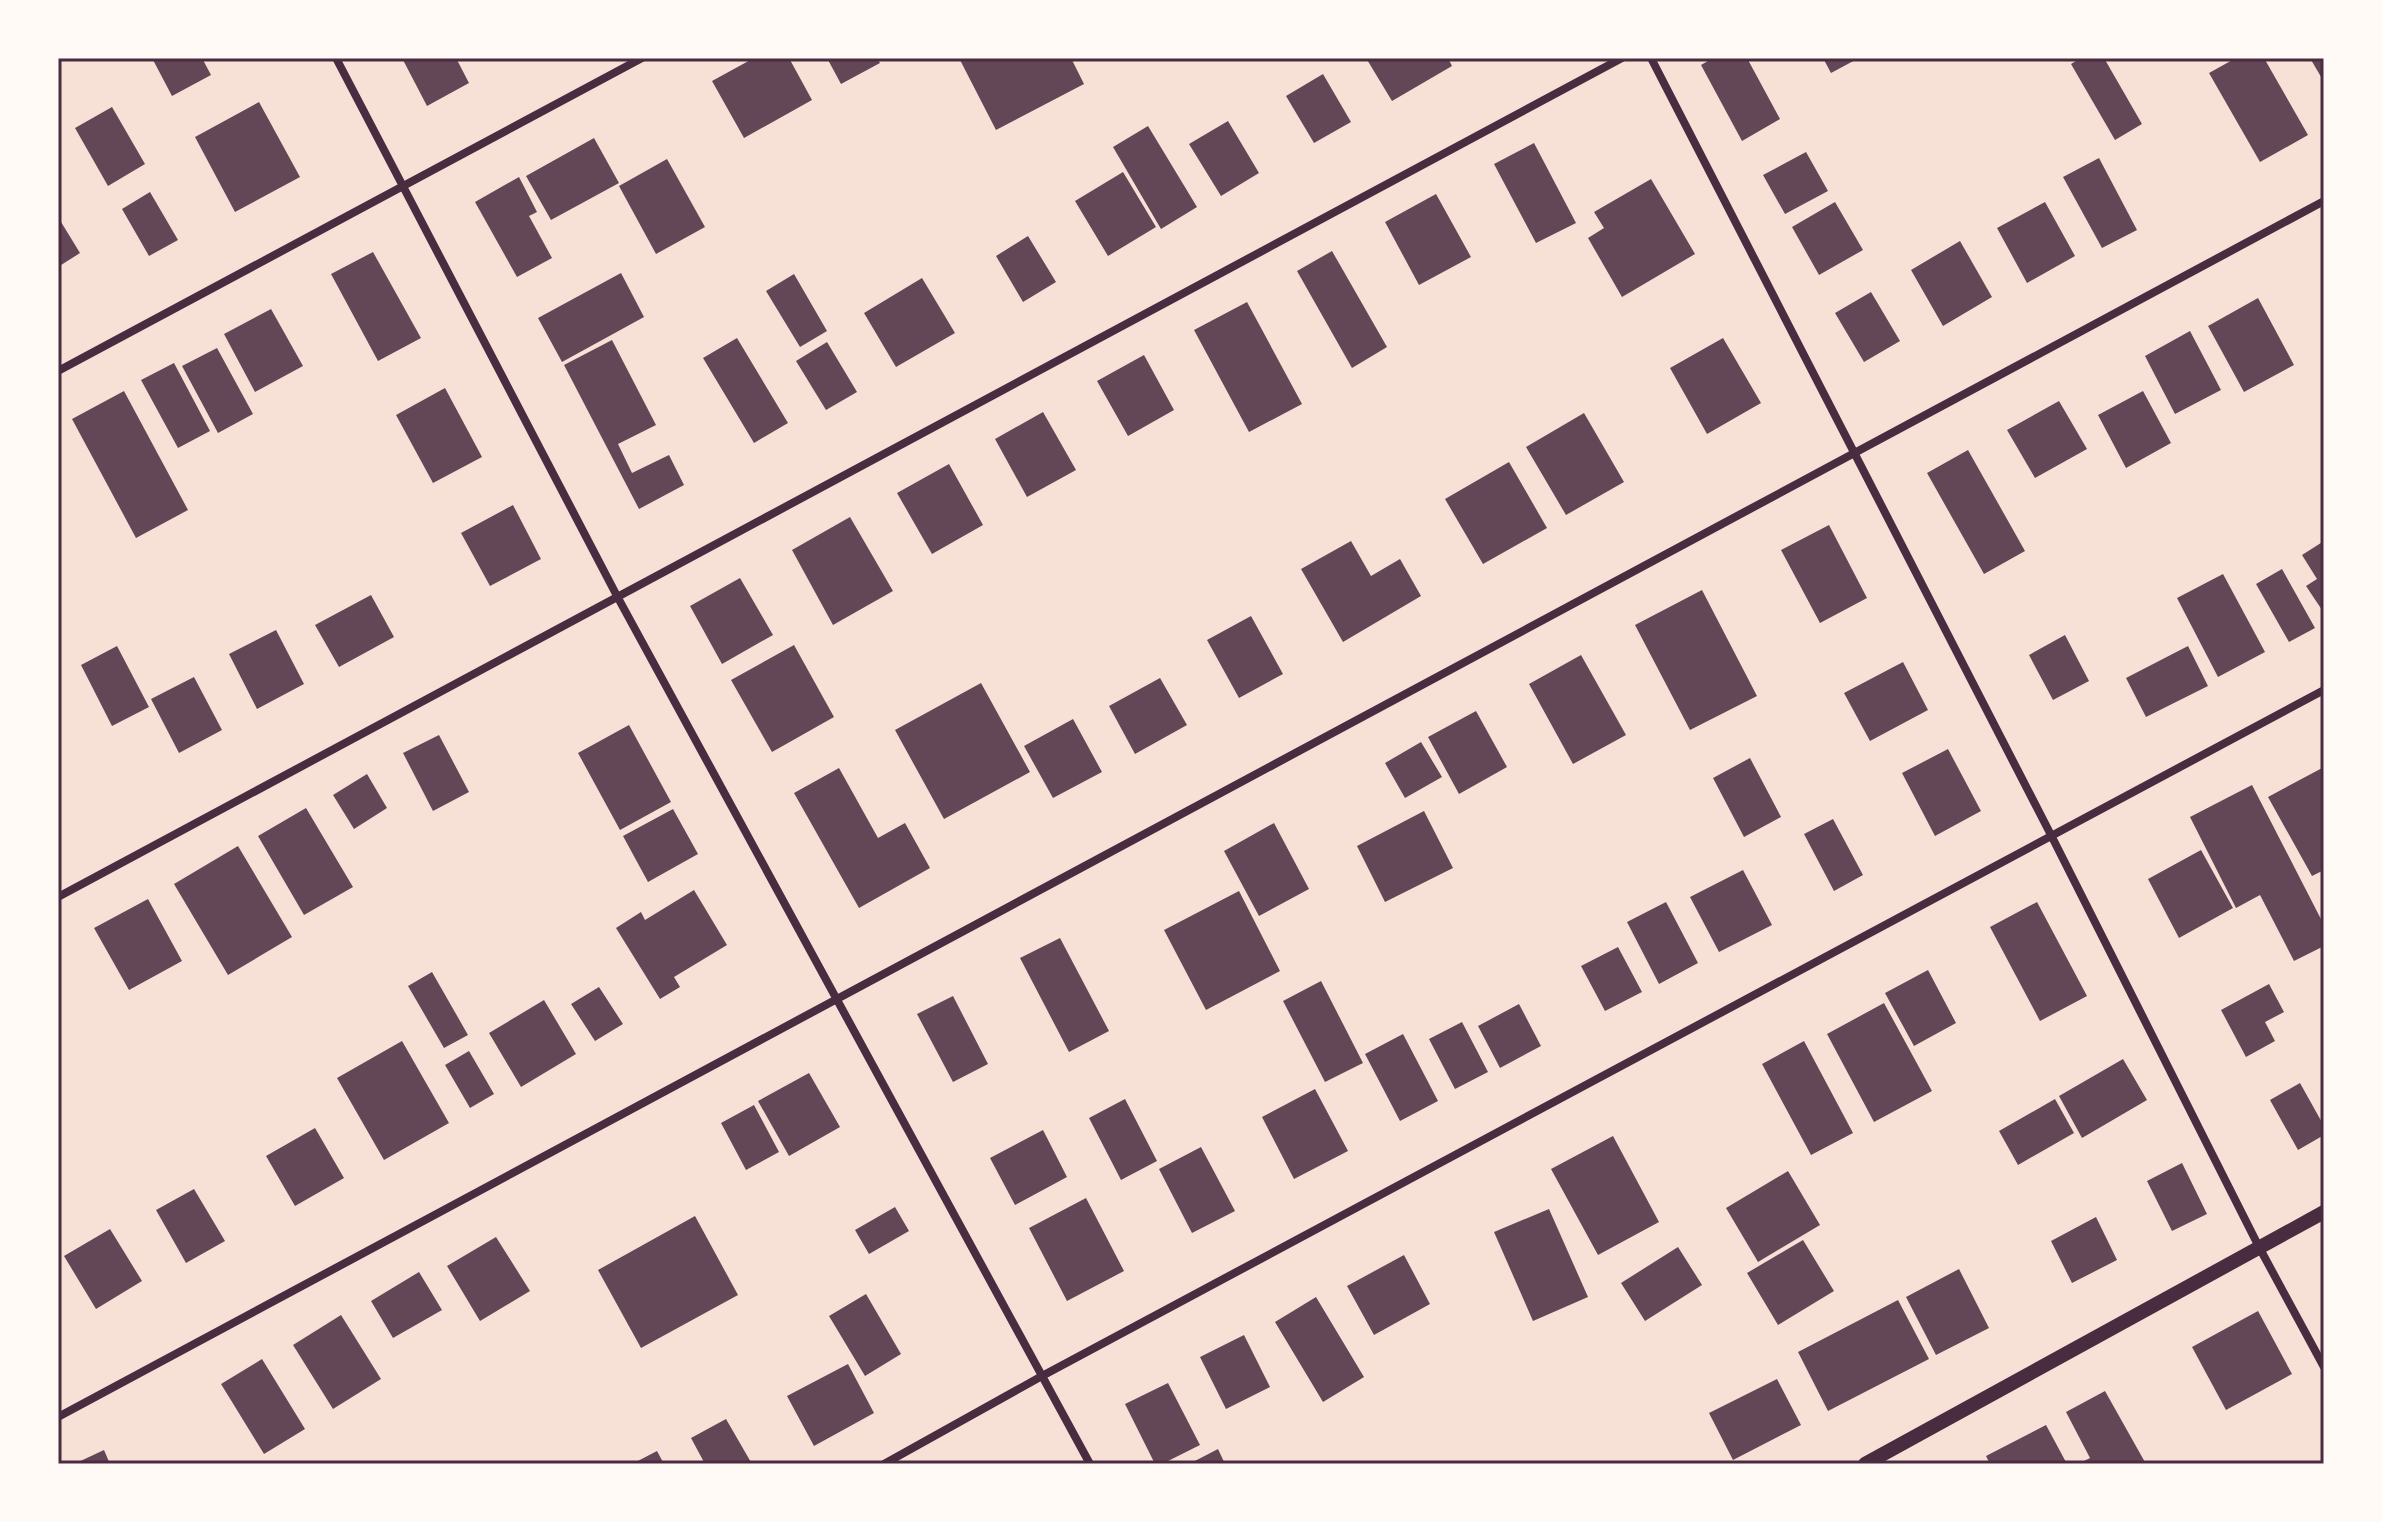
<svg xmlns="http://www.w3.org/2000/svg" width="2382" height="1522" viewBox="0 0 2382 1522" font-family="'Sofia Sans Condensed',sans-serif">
  <rect width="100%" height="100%" fill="#f7e1d7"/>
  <!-- building -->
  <path fill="#644757" d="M152,58H202L211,75L172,96Z
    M402,58H456L469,83L427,106Z
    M754,58H789L812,100L744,138L712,81Z
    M827,58H877L880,63L841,84Z
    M959,58H1071L1084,84L996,130Z
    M1366,58H1448L1452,66L1392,101Z
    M1713,58H1747L1780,119L1742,141L1701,65Z
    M1823,58H1859L1831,73Z
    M2081,58H2104L2142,124L2115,140L2071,64Z
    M2236,58H2264L2308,135L2260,162L2209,73Z
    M2310,58H2324V82Z
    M1323,74L1351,122L1314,143L1286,96Z
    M259,102L300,177L235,212L195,137Z
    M112,107L145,164L108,186L75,128Z
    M1228,121L1259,173L1221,196L1189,144Z
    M1148,126L1197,207L1161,229L1113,147Z
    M594,138L619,183L551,220L526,176Z
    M1534,143L1576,223L1536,243L1494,164Z
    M1806,152L1828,191L1785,214L1763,175Z
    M2099,158L2137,230L2102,248L2063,177Z
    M667,159L705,227L656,254L619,186Z
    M1123,172L1156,227L1108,256L1075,201Z
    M519,177L537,212L529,216L552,258L517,277L475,202Z
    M1651,179L1695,254L1622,297L1588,238L1604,228L1594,212Z
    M150,192L178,240L149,256L122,209Z
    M1436,194L1471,257L1419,285L1385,222Z
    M1835,202L1863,250L1819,275L1792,227Z
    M2045,202L2075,256L2027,283L1997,228Z
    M58,217L80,253L58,267Z
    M1028,236L1056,282L1023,302L996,256Z
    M1960,241L1992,297L1943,326L1911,270Z
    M1332,251L1387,347L1352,368L1297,271Z
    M373,252L421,338L378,361L331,274Z
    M621,273L644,317L562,362L538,318Z
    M794,274L827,331L800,347L766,291Z
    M922,278L955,333L896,367L864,313Z
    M1871,292L1900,341L1864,362L1835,313Z
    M2258,298L2294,365L2244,392L2208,326Z
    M1247,302L1302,404L1249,432L1194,330Z
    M271,309L303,366L255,392L224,334Z
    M2190,331L2221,390L2175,414L2145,356Z
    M737,338L788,423L754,443L703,358Z
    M1723,338L1761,403L1707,434L1670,368Z
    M612,340L656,425L618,444L632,473L669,455L684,485L639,509L564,365Z
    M827,342L857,392L826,410L796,361Z
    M217,348L253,414L218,433L182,366Z
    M1144,355L1174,410L1128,436L1097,381Z
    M174,363L210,431L178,448L141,380Z
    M445,388L482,457L433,483L396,415Z
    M124,391L188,510L136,538L72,419Z
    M2143,391L2171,443L2126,468L2098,415Z
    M2059,401L2087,449L2035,478L2007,430Z
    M1043,412L1076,470L1027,497L995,439Z
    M1584,413L1624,482L1566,515L1526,447Z
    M1968,450L2025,551L1984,574L1927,473Z
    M1509,462L1547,528L1483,564L1445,499Z
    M949,464L983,525L932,554L897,493Z
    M513,505L541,559L490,586L461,533Z
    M850,517L893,591L833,625L792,550Z
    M1829,525L1867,598L1820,623L1781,550Z
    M1351,541L1371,576L1400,559L1421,596L1343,642L1301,569Z
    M2324,541V613L2306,586L2317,579L2302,555Z
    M2282,569L2315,628L2289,642L2256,584Z
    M2223,574L2265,652L2218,677L2177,598Z
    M740,578L773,635L722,664L690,606Z
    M1702,590L1757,696L1690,730L1635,625Z
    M371,595L394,637L339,667L315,625Z
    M1251,616L1283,674L1239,698L1207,640Z
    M276,630L304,684L257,709L229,654Z
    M2065,635L2089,681L2053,700L2029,655Z
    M794,645L834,717L772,752L731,680Z
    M117,646L149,707L112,726L81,665Z
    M2188,646L2208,686L2146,717L2126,678Z
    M1581,655L1626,735L1573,764L1529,684Z
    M1903,662L1928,710L1870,741L1844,693Z
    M194,677L222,730L179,753L151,699Z
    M1160,678L1187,725L1135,754L1109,706Z
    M981,683L1030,772L944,819L895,730Z
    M1476,711L1507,767L1459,794L1428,737Z
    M1073,719L1102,772L1053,798L1024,746Z
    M629,725L671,802L620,830L578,753Z
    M439,735L469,792L433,811L403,753Z
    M1421,742L1442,777L1405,798L1385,763Z
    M1948,749L1981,811L1935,836L1902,773Z
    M1750,758L1781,817L1744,837L1713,778Z
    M2324,767V870L2312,876L2268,797Z
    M839,768L878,838L905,823L930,868L859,908L794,793Z
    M367,774L387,808L354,829L333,795Z
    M2252,785L2324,925V946L2294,961L2260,895L2236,908L2190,817Z
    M306,808L353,887L304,915L258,836Z
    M673,809L698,854L648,882L623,836Z
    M1424,811L1453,868L1385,902L1357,846Z
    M1833,819L1863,875L1834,891L1804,834Z
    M1274,823L1309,889L1259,916L1224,851Z
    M238,846L292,937L228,975L174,884Z
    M2201,850L2233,908L2179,938L2148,879Z
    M1743,870L1772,925L1719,952L1690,897Z
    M694,890L727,945L674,977L680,987L660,999L616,928L641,912L645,920Z
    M1239,891L1280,971L1206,1010L1164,930Z
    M148,899L182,961L129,990L94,928Z
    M1666,902L1698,963L1659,984L1627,922Z
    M2037,902L2087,996L2040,1021L1990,927Z
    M1060,938L1109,1031L1069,1052L1020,958Z
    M1618,947L1642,992L1605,1011L1581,966Z
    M1928,970L1956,1023L1914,1046L1885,993Z
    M432,972L468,1035L444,1048L408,986Z
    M1321,981L1363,1063L1325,1082L1283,1001Z
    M2269,984L2284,1012L2265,1022L2275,1041L2246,1057L2221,1010Z
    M599,987L623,1024L595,1041L571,1004Z
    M953,996L988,1064L953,1082L917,1014Z
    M544,1000L576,1054L521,1087L489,1033Z
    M1884,1003L1932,1091L1874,1122L1827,1034Z
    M1519,1004L1541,1046L1500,1068L1478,1026Z
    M1462,1022L1488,1072L1455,1089L1429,1039Z
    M1403,1034L1438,1101L1400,1121L1365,1054Z
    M402,1041L449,1123L384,1160L337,1078Z
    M1804,1041L1853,1133L1811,1155L1762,1064Z
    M469,1051L494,1094L470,1108L445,1065Z
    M2123,1059L2147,1100L2082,1138L2059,1096Z
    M809,1073L840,1127L789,1156L758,1101Z
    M2300,1083L2324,1126V1135L2298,1150L2270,1100Z
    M1315,1089L1348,1151L1294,1179L1262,1117Z
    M1125,1099L1157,1161L1121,1180L1089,1118Z
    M2055,1099L2074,1133L2018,1165L1999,1131Z
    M754,1105L779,1152L746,1170L721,1123Z
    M315,1128L344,1178L295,1206L266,1156Z
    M1043,1130L1067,1177L1015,1205L990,1158Z
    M1613,1136L1659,1222L1598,1255L1551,1169Z
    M1201,1147L1235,1211L1192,1233L1159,1169Z
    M2182,1163L2207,1214L2172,1231L2147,1181Z
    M1788,1171L1820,1225L1758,1262L1726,1208Z
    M194,1189L225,1241L186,1263L156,1210Z
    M1086,1198L1124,1271L1067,1301L1029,1228Z
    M895,1207L909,1231L869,1254L855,1230Z
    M1549,1209L1588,1297L1533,1321L1494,1232Z
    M695,1216L738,1295L641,1348L598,1270Z
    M2096,1217L2117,1260L2072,1283L2051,1241Z
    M110,1229L142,1281L96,1309L64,1256Z
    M496,1237L530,1291L480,1321L447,1266Z
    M1803,1240L1834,1291L1778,1325L1747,1273Z
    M1678,1247L1702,1285L1645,1321L1621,1283Z
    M1404,1255L1430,1304L1374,1335L1347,1286Z
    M1959,1269L1989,1328L1936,1355L1906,1297Z
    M419,1272L442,1310L393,1338L371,1301Z
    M866,1294L901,1354L865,1376L829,1316Z
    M1316,1297L1364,1377L1323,1402L1275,1322Z
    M1898,1300L1929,1359L1828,1411L1798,1352Z
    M2258,1311L2292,1374L2226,1410L2192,1347Z
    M341,1315L381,1379L333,1409L293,1345Z
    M1244,1335L1270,1387L1226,1409L1200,1357Z
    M262,1359L305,1429L264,1454L221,1384Z
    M848,1364L874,1413L814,1446L787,1396Z
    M1777,1379L1801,1425L1733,1460L1709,1413Z
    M1168,1383L1200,1445L1162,1464H1155L1125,1404Z
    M2105,1391L2146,1464H2083L2082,1462L2090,1458L2066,1412Z
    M726,1419L752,1464H705L691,1438Z
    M2046,1425L2067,1464H1990L1986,1456Z
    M1218,1449L1225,1464H1189Z
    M104,1450L110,1464H74Z
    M657,1451L664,1464H632Z"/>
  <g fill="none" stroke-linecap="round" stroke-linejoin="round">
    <!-- minor -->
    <path stroke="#4a2c40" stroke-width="8" d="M336,58L617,596L1090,1464
      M1651,58L2051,835L2259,1247L2324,1367
      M58,371L642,58
      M58,897L1622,58
      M58,1417L2324,201
      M884,1464L1042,1376L2324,690"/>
    <!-- tertiary -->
    <path stroke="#4a2c40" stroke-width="14" d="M1865,1464L2324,1212"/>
  </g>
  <!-- border -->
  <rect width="2382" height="1522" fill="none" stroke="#fffaf5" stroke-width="120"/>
  <rect x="60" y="60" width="2262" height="1402" fill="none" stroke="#4a2c40" stroke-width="3"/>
</svg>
